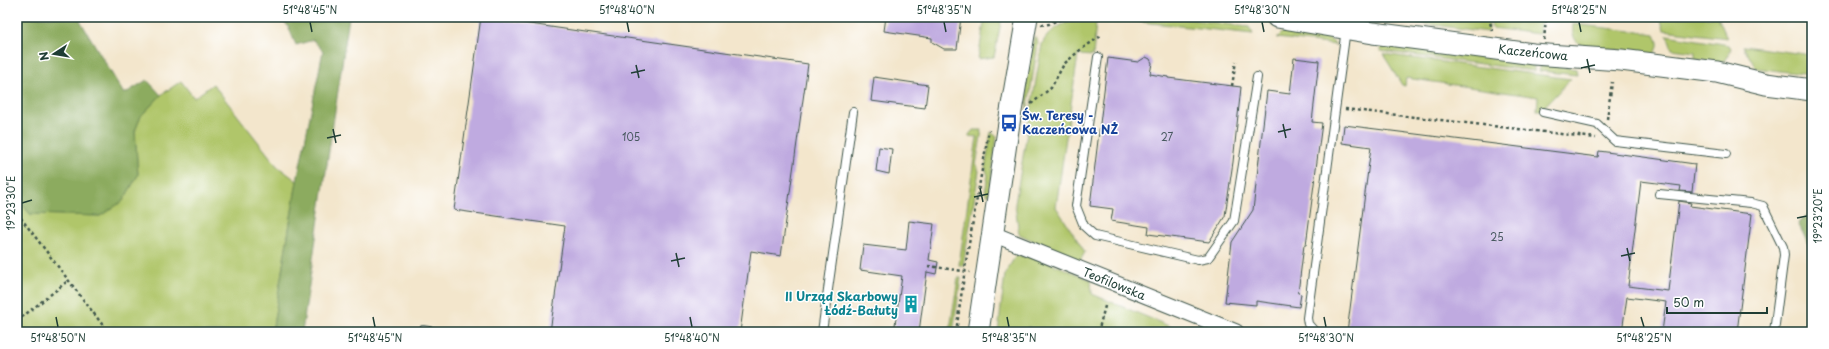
<svg xmlns="http://www.w3.org/2000/svg" width="1829" height="349" viewBox="0 0 1829 349" font-family="'Playpen Sans',sans-serif">
  <rect width="100%" height="100%" fill="#fff"/>
  <filter id="ink" filterUnits="userSpaceOnUse"><feTurbulence type="fractalNoise" baseFrequency=".025" numOctaves="2"/><feDisplacementMap in="SourceGraphic" scale="8" xChannelSelector="R" yChannelSelector="G"/><feConvolveMatrix kernelMatrix="1 2 1 2 8 2 1 2 1" color-interpolation-filters="sRGB"/></filter>
  <filter id="wash" filterUnits="userSpaceOnUse"><feTurbulence type="fractalNoise" baseFrequency=".012" numOctaves="4" result="noise"/><feDisplacementMap in="SourceGraphic" scale="16" xChannelSelector="R" yChannelSelector="G"/><feGaussianBlur stdDeviation="0.9" result="paint"/><feColorMatrix in="noise" values="0 0 0 0 0 0 0 0 0 0 0 0 0 0 0 0 0 1.4 0 .05"/><feComposite in="paint" operator="in"/></filter>
  <g filter="url(#wash)">
    <rect width="100%" height="100%" fill="#f3e6cc"/>
    <!-- green -->
    <path fill="#b0c66b" stroke="#688250" d="M985,17H1002L994,57L978,59Z
      M1117,17H1172L1249,27L1253,34L1115,19Z
      M1373,17H1488L1489,28L1488,32Z
      M1490,17H1520L1541,20L1539,34L1492,28Z
      M1660,17H1718L1727,38L1664,30Z
      M1083,19L1096,21L1093,56L1078,55L1056,207L1085,252L1079,263L1019,234L1015,204L1042,44C1049,29 1067,20 1083,19Z
      M1573,24L1655,34C1659,42 1660,48 1653,55L1581,45C1573,40 1572,33 1573,24Z
      M1284,31L1328,37L1336,45L1277,38Z
      M1667,35L1729,45L1731,48L1726,60L1718,63L1695,59V52L1672,49Z
      M1034,37L1037,39L1038,44L1027,112L1026,80Z
      M1383,44L1534,63V71L1381,51L1380,47Z
      M1743,46L1812,55V75L1756,68Z
      M1383,54L1571,79L1541,110H1537L1538,97L1406,78L1405,86L1402,85Z
      M1541,64L1576,69L1577,75L1539,71Z
      M181,81L194,98L213,84L277,166L297,181L272,332H17V198L30,214L100,216L123,201L138,175L135,131L141,116L161,95Z
      M973,130H982L976,165L979,171L963,266L959,265L977,137L968,136Z
      M991,132L997,137L989,196L985,193L988,175L985,168Z
      M1016,255L1039,258L1091,280L1092,294L1183,332H1029V326L1023,332H998L1005,274Z
      M958,278H961L953,332H940V328L950,329Z"/>
    <!-- forest -->
    <path fill="#8cab5f" stroke="#56744a" d="M17,17H78L124,94L147,80L161,95L141,116L135,131L138,175L123,201L100,216L30,214L17,198Z
      M279,17H349L302,332H272L297,181L323,51L313,40L296,45L288,26Z
      M1810,213L1812,214V252L1798,223Z"/>
    <g id="blocks">
      <!-- building -->
      <path fill="#bfaae0" d="M481,17L808,64L781,256L751,251L740,332H550L565,226L454,210Z
        M886,17H961L957,49H944L932,42V38L884,31Z
        M1146,57L1150,59L1152,63L1150,74L1168,77V78L1241,87L1233,162L1225,216L1209,242L1148,234L1149,227L1111,221L1113,209L1090,206L1108,58L1138,62Z
        M1294,58L1319,61L1312,122L1322,123L1306,245H1304L1298,293L1301,294L1299,307L1256,301V305L1225,302L1232,242L1253,210L1267,91L1290,94Z
        M874,77L928,85L925,108L871,101Z
        M1344,125L1598,157L1599,151L1695,164L1692,192L1680,191L1681,186L1641,181L1628,286L1668,291L1679,201L1691,203L1690,206L1752,214L1737,332H1662L1666,302L1627,297L1622,332H1347L1371,147L1342,143Z
        M879,147L892,149L889,174L876,171Z
        M909,221L934,224L929,260L938,262L936,274L927,272L919,332H894L902,276L860,270L863,245L906,250Z"/>
    </g>
  </g>
  <g filter="url(#ink)">
    <use href="#blocks" fill-opacity="0" stroke="#3f564b" stroke-width="1"/>
    <g fill="none" stroke-linecap="round" stroke-linejoin="round">
      <!-- lane casing -->
      <g stroke="#3f564b" stroke-width="10">
        <path id="lane" d="M1098,57L1076,206L1084,226L1095,236L1198,260L1208,258L1234,221L1257,77
          M1543,112L1597,124L1615,141L1726,154
          M1659,194L1751,203L1763,206L1783,247L1784,255L1774,332
          M421,332L423,330L434,332
          M822,332L853,112
          M1315,332L1308,324L1307,318L1346,29"/>
      </g>
      <!-- street casing -->
      <g stroke="#3f564b" stroke-width="17">
        <path id="street" d="M993,234L1236,332"/>
      </g>
      <!-- secondary casing -->
      <g stroke="#3f564b" stroke-width="23">
        <path id="secondary" d="M1277,17L1373,33L1533,54L1621,60L1717,72L1766,84L1812,90
          M978,332L1009,123L1027,17"/>
      </g>
      <!-- path -->
      <path stroke="#3f564b" stroke-width="2.5" stroke-dasharray="3 3" stroke-linecap="butt" d="M1489,17L1492,31
        M1041,25L1049,24L1065,17
        M1544,40L1546,18
        M1232,86L1236,61
        M1031,104L1051,88L1064,64L1080,50L1101,36
        M1345,109L1596,138
        M1607,119L1612,82
        M17,213L108,332
        M928,266L970,272
        M17,321L69,280
        M956,332L967,255L989,130
        M1098,332L1105,306"/>
      <!-- lane -->
      <use href="#lane" stroke="#fff" stroke-width="8"/>
      <!-- street -->
      <use href="#street" stroke="#fff" stroke-width="15"/>
      <!-- secondary -->
      <use href="#secondary" stroke="#fff" stroke-width="21"/>
    </g>
  </g>
  <!-- ticks -->
  <path fill="none" stroke="#1f3d34" stroke-width="1.5" d="M310,22L312,32M627,22L629,32M944,22L946,32M1262,22L1264,32M1579,22L1581,32M1587,59L1590,73M636,65L639,78M1581,68L1595,65M631,73L645,70M1283,124L1286,138M333,129L336,143M1278,132L1291,129M327,138L341,135M980,188L983,202M974,197L988,194M22,203L32,200M1797,218L1807,216M1627,248L1630,261M676,253L679,267M1621,256L1635,253M671,261L685,258M56,317L58,327M373,317L375,327M690,317L692,327M1007,317L1009,327M1324,317L1326,327M1641,317L1644,327"/>
  <!-- icons -->
  <defs>
    <g id="bus-bare" transform="scale(1.38)"><path d="M-5-6H5V4H4V6H2V4H-2V6H-4V4H-5ZM-3.5-4V0h7V-4ZM-3.5 1.2v1.5H-2V1.2ZM2 1.2v1.5H3.5V1.2Z" fill="#1a4fb4" stroke="#fff" stroke-width="2.5" paint-order="stroke"/></g>
    <g id="building-bare" transform="scale(1.38)"><path d="M-4-6H4V6H1V3H-1V6H-4ZM-2.5-4.3h1.7v1.8h-1.7ZM.8-4.3h1.7v1.8H.8ZM-2.5-1h1.7V.8h-1.7ZM.8-1h1.7V.8H.8Z" fill="#0f9aa8" stroke="#fff" stroke-width="2.5" paint-order="stroke"/></g>
  </defs>
  <g fill-rule="evenodd">
    <use href="#bus-bare" x="1009" y="123"/>
    <use href="#building-bare" x="911" y="304"/>
  </g>
  <g text-anchor="middle" stroke-width="3" stroke-linejoin="round" paint-order="stroke">
    <!-- number labels -->
    <g font-size="10" fill="#47585f">
      <text x="631" y="141">105</text>
      <text x="1167" y="141">27</text>
      <text x="1497" y="241">25</text>
    </g>
    <!-- street labels -->
    <g font-size="12" fill="#1f3d34" stroke="#fff">
      <text transform="translate(1533 53) rotate(6)" y="4">Kaczeńcowa</text>
      <text transform="translate(1114 284) rotate(22)" y="4">Teofilowska</text>
    </g>
    <!-- transit labels -->
    <g font-size="12" font-weight="bold" fill="#164399" stroke="#fff" text-anchor="start">
      <text x="1022" y="120">Św. Teresy -<tspan x="1022" dy="14">Kaczeńcowa NŻ</tspan></text>
    </g>
    <!-- culture labels -->
    <g font-size="12" font-weight="bold" fill="#0d838f" stroke="#fff" text-anchor="end">
      <text x="898" y="301">II Urząd Skarbowy<tspan x="898" dy="14">Łódź-Bałuty</tspan></text>
    </g>
  </g>
  <!-- margin -->
  <rect width="1829" height="349" fill="none" stroke="#fff" stroke-width="44"/>
  <!-- north arrow -->
  <g transform="translate(54 54) rotate(258)" stroke="#ffffff" stroke-width="3" paint-order="stroke">
  <path d="M0-3L7 15L0 10L-7 15Z" fill="#1f3d34"/>
  <text y="-6" font-size="11" font-weight="bold" text-anchor="middle" fill="#1f3d34">N</text>
  </g>
  <!-- scale -->
  <path d="M1667 307v6h100v-6" fill="none" stroke="#1f3d34" stroke-width="2"/>
  <text x="1673" y="307" font-size="12" fill="#1f3d34" stroke="#ffffff" stroke-width="3" paint-order="stroke">50 m</text>
  <rect x="22" y="22" width="1785" height="305" fill="none" stroke="#1f3d34" stroke-width="1.5"/>
  <g font-size="10" text-anchor="middle" fill="#1f3d34">
    <text x="310" y="14">51°48'45"N</text>
    <text x="627" y="14">51°48'40"N</text>
    <text x="944" y="14">51°48'35"N</text>
    <text x="1262" y="14">51°48'30"N</text>
    <text x="1579" y="14">51°48'25"N</text>
    <text transform="translate(11 203) rotate(-90)" y="4">19°23'30"E</text>
    <text transform="translate(1818 216) rotate(-90)" y="4">19°23'20"E</text>
    <text x="58" y="342">51°48'50"N</text>
    <text x="375" y="342">51°48'45"N</text>
    <text x="692" y="342">51°48'40"N</text>
    <text x="1009" y="342">51°48'35"N</text>
    <text x="1326" y="342">51°48'30"N</text>
    <text x="1644" y="342">51°48'25"N</text>
  </g>
</svg>
